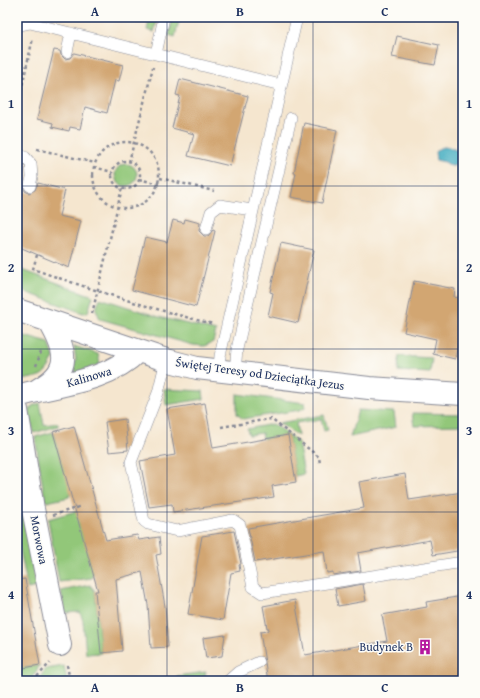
<svg xmlns="http://www.w3.org/2000/svg" width="480" height="698" viewBox="0 0 480 698" font-family="'Gentium Book Plus',serif">
  <rect width="100%" height="100%" fill="#fdfcf7"/>
  <filter id="ink" filterUnits="userSpaceOnUse"><feTurbulence type="fractalNoise" baseFrequency=".025" numOctaves="2"/><feDisplacementMap in="SourceGraphic" scale="8" xChannelSelector="R" yChannelSelector="G"/><feConvolveMatrix kernelMatrix="1 2 1 2 8 2 1 2 1" color-interpolation-filters="sRGB"/></filter>
  <filter id="wash" filterUnits="userSpaceOnUse"><feTurbulence type="fractalNoise" baseFrequency=".012" numOctaves="4" result="noise"/><feDisplacementMap in="SourceGraphic" scale="16" xChannelSelector="R" yChannelSelector="G"/><feGaussianBlur stdDeviation="0.9" result="paint"/><feColorMatrix in="noise" values="0 0 0 0 0 0 0 0 0 0 0 0 0 0 0 0 0 1.4 0 .05"/><feComposite in="paint" operator="in"/></filter>
  <g filter="url(#wash)">
    <rect width="100%" height="100%" fill="#f5e6cf"/>
    <!-- green -->
    <path fill="#92c779" stroke="#567b6c" d="M150,17H158L154,32L147,30Z
      M173,17H180L175,37L169,35Z
      M115 175a11 11 0 1 1 22 0a11 11 0 1 1-22 0Z
      M17,268L93,296L88,312L83,313L17,289Z
      M100,298L159,317L216,331L213,342L204,346L193,345L100,319L96,309Z
      M17,334L49,343L54,357C44,380 39,376 17,381Z
      M74,346L98,354L100,364L72,374L76,361Z
      M399,356L432,358L430,373L398,371Z
      M164,389L203,391L204,399L166,405Z
      M237,394L305,403V407L300,410L243,419L237,414Z
      M40,403L44,425L58,423V426L34,433L29,412L32,406Z
      M358,410L394,412L396,427L350,437Z
      M412,413L463,414V425L414,426Z
      M324,415L328,430L324,431L321,419L296,423L298,436L279,423Z
      M273,424L298,442L304,474L295,476L288,435L263,439L262,433L249,435L247,429Z
      M53,432L71,491L69,497L47,502L45,500L35,437Z
      M76,511L93,571L92,578L59,582L48,519Z
      M23,512L36,587L28,589L17,535V513Z
      M90,585L95,591L101,653L86,654L83,621L80,612L65,613L61,591Z
      M17,660L19,669L40,665L30,681H17Z
      M64,666L67,681H37L46,669Z
      M206,672L203,681H176L177,676Z"/>
    <!-- water -->
    <path fill="#41acc0" stroke="#2e6e8f" d="M449,147L458,151L459,158L454,166H451L445,162L436,160L435,152C439,147 443,147 449,147Z"/>
    <g id="blocks">
      <!-- building -->
      <path fill="#d2a672" d="M397,36L439,45L435,65L392,57Z
        M54,50L60,51L61,55L65,59L70,58L74,53L123,65L119,81L115,80L107,113L85,107L80,129L70,127L69,131L52,127L53,123L37,119Z
        M180,79L248,96L230,166L188,156L194,134L172,128L180,96L176,95Z
        M304,123L337,130L322,203L291,197L296,173H294Z
        M38,183L65,190L59,216L81,221L69,268L17,246V202L22,184L25,191L29,193L35,190Z
        M185,219L200,223L199,231L204,236H208L213,230L215,231L196,307L132,290L145,237L167,242L173,220L184,223Z
        M281,243L314,250L298,323L268,316L273,293L270,292Z
        M414,281L455,289L454,297L463,299L460,314L463,315V320L455,359L433,354L436,339L404,332Z
        M205,403L213,448L288,435L296,482L272,486L274,497L173,512L172,504L149,507L140,461L175,455L167,409Z
        M125,419L128,450L109,452L105,422Z
        M74,426L106,540L137,535L139,540L159,537L161,554L156,555L165,606L168,647L151,648L148,605L142,572L116,579L122,651L101,653L95,591H98L53,432Z
        M405,474L409,500L463,492V550L433,555L430,540L358,553L361,571L333,575V572L327,573L324,551L255,562L248,528L364,508L359,482Z
        M234,531L241,564L239,565L240,571L231,573L223,620L188,614L202,536Z
        M25,579L40,665L18,669L17,580Z
        M363,584L366,601L338,606L335,589Z
        M463,596V681H268L260,632L267,631L269,628H267L263,606L295,600L305,655L387,641L382,615L427,607L426,602Z
        M225,635L222,656L206,658L203,638Z"/>
    </g>
  </g>
  <g filter="url(#ink)">
    <use href="#blocks" fill-opacity="0" stroke="#888a96" stroke-width="1"/>
    <g fill="none" stroke-linecap="round" stroke-linejoin="round">
      <!-- lane casing -->
      <g stroke="#888a96" stroke-width="12">
        <path id="lane" d="M17,26L30,23L281,85
          M67,52L71,33
          M156,54L164,17
          M17,154L25,157L31,164L32,177L30,186
          M206,229L211,212L220,205L252,210
          M166,360L158,393L131,462L144,521L148,524L177,531L233,520L240,525L253,587L262,593L463,562
          M219,370L220,356L297,17
          M235,372L237,349L291,118
          M228,681L238,672L259,662"/>
      </g>
      <!-- street casing -->
      <g stroke="#888a96" stroke-width="24">
        <path id="street" d="M39,389C73,370 66,350 49,321
          M17,396C58,384 106,383 138,351
          M17,410L33,509L60,645"/>
      </g>
      <!-- secondary casing -->
      <g stroke="#888a96" stroke-width="24">
        <path id="secondary" d="M17,310L166,360L197,368L369,388L463,394"/>
      </g>
      <!-- path -->
      <path stroke="#888a96" stroke-width="2.5" stroke-dasharray="3 3" stroke-linecap="butt" d="M17,108L33,38
        M93 175a33 33 0 1 1 66 0a33 33 0 1 1-66 0Z
        M37,149L95,163
        M112 175a14 14 0 1 1 28 0a14 14 0 1 1-28 0Z
        M129,162L153,67
        M94,167L112,172
        M160,178L214,191
        M139,179L159,184
        M37,255L33,269C93,290 152,309 213,324
        M92,314L122,188
        M36,366L41,352
        M221,427L271,419L319,457L320,464
        M53,515L79,507
        M67,665L70,681
        M33,681L50,663"/>
      <!-- lane -->
      <use href="#lane" stroke="#fff" stroke-width="11"/>
      <!-- street -->
      <use href="#street" stroke="#fff" stroke-width="22"/>
      <!-- secondary -->
      <use href="#secondary" stroke="#fff" stroke-width="22"/>
    </g>
  </g>
  <!-- grid -->
  <path fill="none" stroke="#1b2f5e" stroke-width="1" stroke-opacity="0.55" d="M167,17V681M313,17V681M17,186H463M17,349H463M17,512H463"/>
  <!-- icons -->
  <defs>
    <g id="building-bare" transform="scale(1.2)"><path d="M-4-6H4V6H1V3H-1V6H-4ZM-2.5-4.3h1.7v1.8h-1.7ZM.8-4.3h1.7v1.8H.8ZM-2.5-1h1.7V.8h-1.7ZM.8-1h1.7V.8H.8Z" fill="#b5179e" stroke="#fdfcf7" stroke-width="2.5" paint-order="stroke"/></g>
  </defs>
  <g fill-rule="evenodd">
    <use href="#building-bare" x="425" y="647"/>
  </g>
  <g text-anchor="middle" stroke-width="3" stroke-linejoin="round" paint-order="stroke">
    <!-- street labels -->
    <g font-size="12" fill="#1b2f5e" stroke="#fdfcf7">
      <text transform="translate(260 374) rotate(8)" y="4">Świętej Teresy od Dzieciątka Jezus</text>
      <text transform="translate(89 377) rotate(-16)" y="4">Kalinowa</text>
      <text transform="translate(39 540) rotate(79)" y="4">Morwowa</text>
    </g>
    <!-- poi labels -->
    <g font-size="12" fill="#1b2f5e" stroke="#fdfcf7" text-anchor="end">
      <text x="413" y="651">Budynek B</text>
    </g>
  </g>
  <!-- margin -->
  <rect width="480" height="698" fill="none" stroke="#fdfcf7" stroke-width="44"/>
  <rect x="22" y="22" width="436" height="654" fill="none" stroke="#1b2f5e" stroke-width="1.5"/>
  <g font-size="13" text-anchor="middle" font-weight="bold" fill="#1b2f5e">
    <text x="95" y="16">A</text>
    <text x="240" y="16">B</text>
    <text x="385" y="16">C</text>
    <text x="11" y="108">1</text>
    <text x="469" y="108">1</text>
    <text x="11" y="272">2</text>
    <text x="469" y="272">2</text>
    <text x="11" y="435">3</text>
    <text x="469" y="435">3</text>
    <text x="11" y="599">4</text>
    <text x="469" y="599">4</text>
    <text x="95" y="692">A</text>
    <text x="240" y="692">B</text>
    <text x="385" y="692">C</text>
  </g>
</svg>
